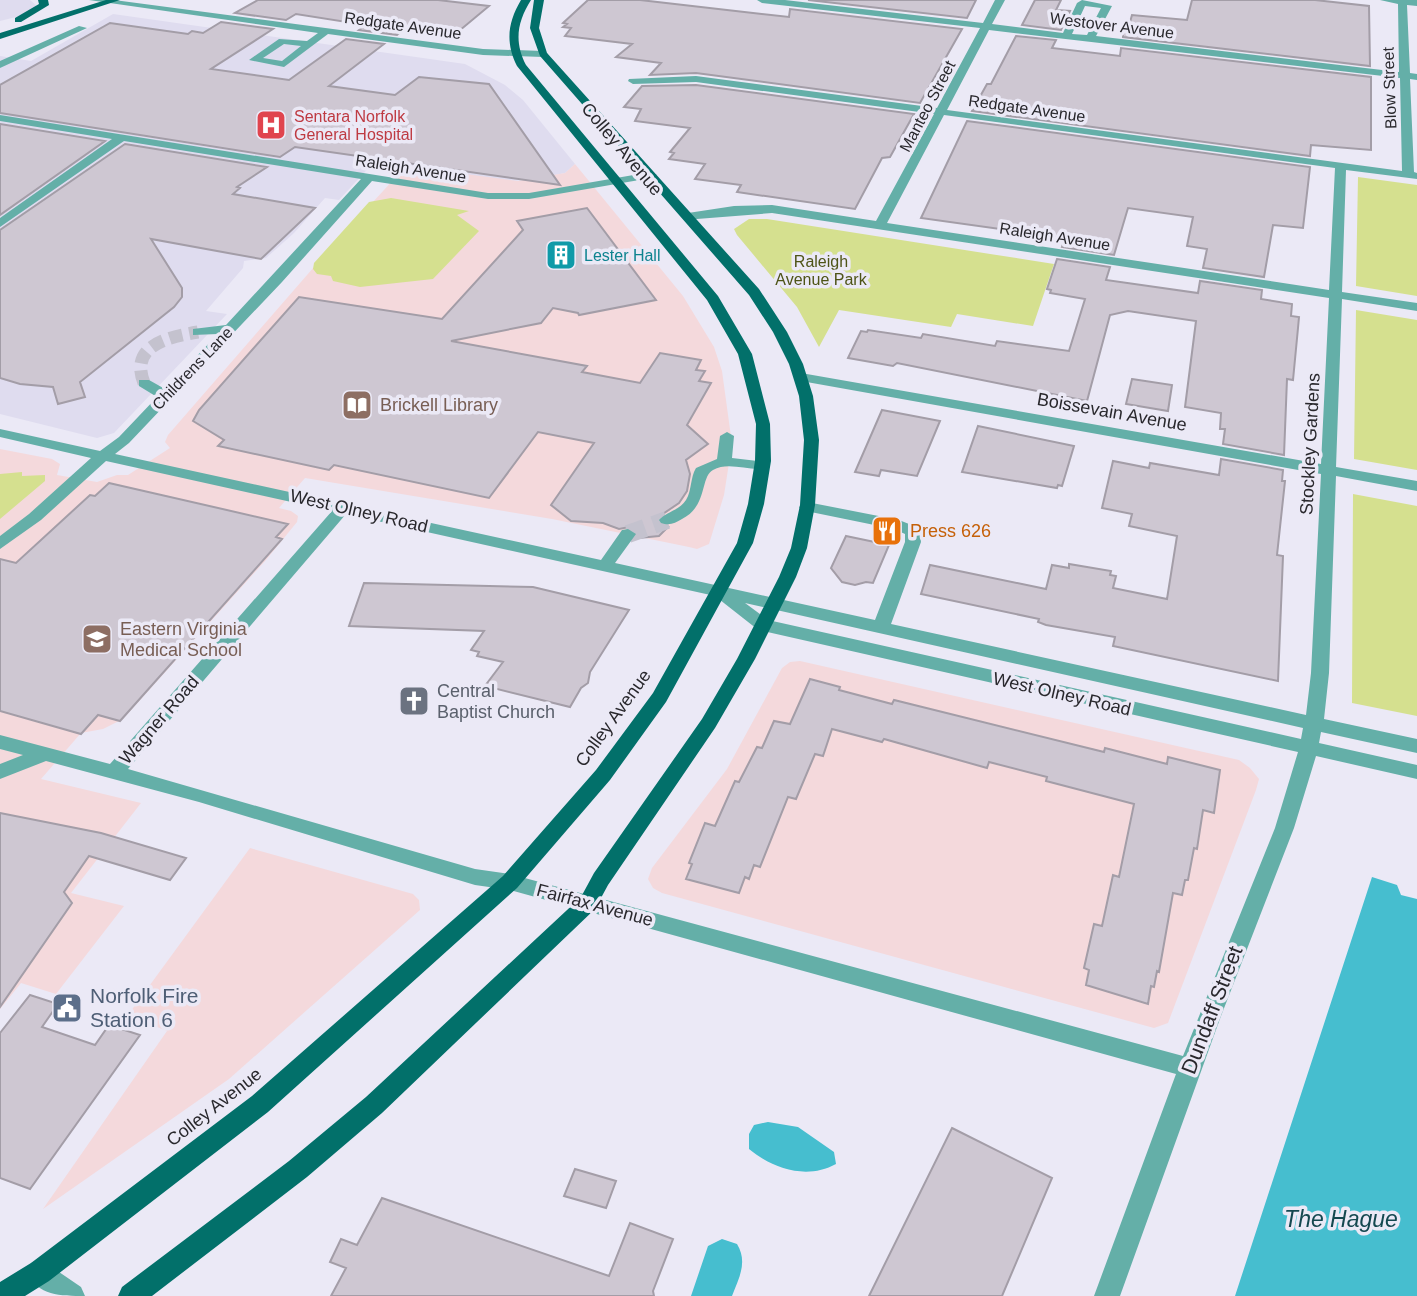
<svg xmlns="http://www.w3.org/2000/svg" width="1417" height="1296" viewBox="0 0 1417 1296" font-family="Helvetica,sans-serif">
  <rect width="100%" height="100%" fill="#ebe9f6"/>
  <!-- built -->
  <path fill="#dfdcef" d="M0,0H30L37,6L24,15L0,21Z
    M113,14L465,64L505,85L523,100L575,164L565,173L530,180L504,181L376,160L339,200L325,198L294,233L266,258L244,261L243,268L206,311L227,314L114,433L97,438L0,414V56L31,61Z"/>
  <!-- education -->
  <path fill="#f4d9dc" d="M575,164L683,296L714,347L722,371L732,444L724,495L709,544L697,549L689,547L552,519L305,478L279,508L291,511L298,516L297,522L266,560L123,719L103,729L81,733L41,779L141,803L71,893L124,906L56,994L21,983L0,1009V449L52,459L60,464L57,475L97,482L117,475H128L170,448L165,442L168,435L327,252L406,166L518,181L565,173Z
    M800,661L1239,760L1250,768L1259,779L1256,790L1168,1023L1154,1028L662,893L653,888L648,879L652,868L727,769L782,668L790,662Z
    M250,848L413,894L419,900L420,910L229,1079L43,1209L167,1031L128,1015Z"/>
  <!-- green -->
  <path fill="#d5e08f" d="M1358,177L1417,185V296L1356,286Z
    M391,198L469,211L457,215L479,231L433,279L360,287L333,281L331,276L317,274L313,269L314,263L369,202Z
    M749,219H767L1054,264L1033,326L957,314L951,327L839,310L819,347L797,307L737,235L734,229Z
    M1356,310L1417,320V470L1354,459Z
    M22,472V476L45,475V481L0,519V474Z
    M1353,494L1417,506V716L1352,703Z"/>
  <!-- water -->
  <path fill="#46becf" d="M1372,877L1397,885L1401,895L1417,899V1296H1235Z
    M768,1122L798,1127L834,1152L836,1164C807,1180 773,1169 749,1149V1134L754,1125Z
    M722,1239L737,1244C748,1262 739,1278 732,1296H691L708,1246Z"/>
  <!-- building -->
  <path fill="#cec7d2" stroke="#a39da7" stroke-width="2" d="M258,0H438L489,6L453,36L404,29L397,35L359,30L366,25L296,14L286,20L235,13Z
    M588,0H640L789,17L790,9L962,29L920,103L696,73L650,75L661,63L616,57L632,44L565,36L571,28L563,27L567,24L563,23Z
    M808,0H976L967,18Z
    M1035,0H1061L1056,10L1070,11L1061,30L1022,25Z
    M1192,0H1315L1369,6L1370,66L1123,37V28L1128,29L1132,15L1187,20Z
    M221,22L273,29L211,69L289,80L346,39L384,44L329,86L395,95L419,77L489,84L560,185L295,147L280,157L0,113V85L110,23L188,34L192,31L203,33Z
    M1016,36L1056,40L1052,48L1120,56L1121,48L1371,77V150L1311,145L1310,156L972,111L987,84H991Z
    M696,85L914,114L890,157L882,158L855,209L737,192L741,185L695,179L705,164L669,159L674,153L670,152L690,128L635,121L641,109L624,107L642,86Z
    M967,121L1310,167L1303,228L1273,225L1264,277L1203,268L1207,249L1187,246L1193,217L1128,208L1114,255L1062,247L1065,238L921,218Z
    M0,124L105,141L0,215Z
    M125,144L267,167L237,187L240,188L233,194L315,208L261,259L151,239L182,288V297L174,307L80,382L85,397L58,404L53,387L20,384L0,378V230Z
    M587,208L656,300L579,315L578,313L553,308L541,323L451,341L587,366L582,372L640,383L660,353L701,360L696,370L705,371L699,381L711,383L687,425L708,444L686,460L690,474L687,491L679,503L657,518L659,524L668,527L659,536L639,538L637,532L629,527L619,529L603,523L571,521L551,505L594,443L538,432L489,498L334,465L329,470L218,446L224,440L193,421L199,410L299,297L442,319L523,230L517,221Z
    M1057,259L1110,267L1106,280L1198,293L1200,281L1262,290L1261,299L1292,304L1291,316L1299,317L1298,328L1293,380L1287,379L1284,455L1223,444L1225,429H1220L1221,413L1185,407L1196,321L1128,311L1110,315L1087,401L897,363L893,366L848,358L861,331L867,332L868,330L921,338L923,334L995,346L997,341L1069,351L1085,299L1050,293L1051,290L1047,289Z
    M1132,379L1172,385L1168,411L1126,404Z
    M882,410L940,421L917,476L881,470L879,476L855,472Z
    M978,426L1074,446L1062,486L1058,485L1057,488L962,472Z
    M1221,459L1283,470L1282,481H1285L1277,555L1283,556L1278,681L1113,646L1115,637L1046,625L1038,622L1039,619L921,594L930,565L1046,589L1052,565L1069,568V564L1111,571L1110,575L1116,576L1113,588L1167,599L1177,536L1129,526L1132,514L1102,508L1113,461L1149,468L1150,463L1219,475Z
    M109,483L288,524L276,537L282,539L120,721L98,715L81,734L0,711V559L16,563L90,495L95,496Z
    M846,536L889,545L873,583L866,582L855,585L842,582L831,568Z
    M364,583L533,587L629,610L590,672L588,683L581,688L570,707L485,686L503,662L477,656L479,652L471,650L484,631L349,626Z
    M810,679L840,687L839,690L892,704L894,700L1104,752L1105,748L1167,764L1168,757L1220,770L1214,813L1203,810L1197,849L1194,848L1188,880H1185L1182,895L1173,893L1159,972L1157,971L1154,987L1151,986L1148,1004L1086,985L1089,970L1084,968L1094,924L1102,926L1113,875L1119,877L1134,804L1046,781L1047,777L989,762L987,768L884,739L882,742L832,729L823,756L815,754L796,799L788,797L760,867L754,865L749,879L745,877L739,893L686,879L692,864L689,863L705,823L715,826L735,781L739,782L757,747L762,748L774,721L790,724Z
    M0,813L101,833L186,858L170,880L89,856L64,892L72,903L0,1007Z
    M30,995L58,1004L42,1027L95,1045L109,1025L140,1035L30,1189L0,1178V1033Z
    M952,1128L1052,1178L1002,1296H869Z
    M575,1169L616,1181L606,1208L564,1196Z
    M382,1198L609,1276L630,1223L673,1239L653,1291L654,1296H331L346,1268L330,1262L341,1239L357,1245Z"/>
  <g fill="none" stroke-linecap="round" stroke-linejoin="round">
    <!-- minor-tunnel-far1 -->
    <path stroke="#c4c2ce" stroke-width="13" stroke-dasharray="13 7" stroke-linecap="butt" d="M144,383C129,345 169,337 198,332"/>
    <!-- minor-tunnel -->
    <path stroke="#c4c2ce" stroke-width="18" stroke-dasharray="18 9" stroke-linecap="butt" d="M628,534L667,520"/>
    <!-- minor -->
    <path fill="#64afa8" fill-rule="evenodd" d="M89,0H114L483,49L543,51L548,54L543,57L483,55L328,34L284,67L249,60L279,39L307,41L318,33ZM284,44L301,46L282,61L263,58Z
      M757,0H785L983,23L995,0H1005L992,24L1063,33L1077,3L1082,0L1112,6L1096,36L1399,72L1398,4L1380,0H1417V6L1407,5L1410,73L1417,74V80L1410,79L1414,172L1417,173V179L1346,170L1342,292L1417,303V311L1342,299L1336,467L1417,481V491L1336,476L1329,673L1324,719L1417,739V753L1321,732L1319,743L1417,765V779L1316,756L1294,828L1221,1016L1120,1296H1094L1176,1074L510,890L475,885L199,802L46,761L0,779V764L23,755L0,749V735L110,764L332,511L106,461L41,520L0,549V536L29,514L91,458L0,437V429L100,451L119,437L157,397L139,386V380H149L165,389L218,334L193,335V329L226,325L361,179L124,141L0,227V218L112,139L0,121V115L488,193H529L651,172L657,175L651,178L529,199H488L372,181L282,282L129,443L115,454L601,560L622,530L628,529L636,534L615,563L875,620L905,542V534L894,529L801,510L799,507L807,502L899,520L919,528L921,542L891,624L1306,715L1311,673L1321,474L801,381L794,377L801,373L1321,464L1329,298L772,213L684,220V214L688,213L734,206L772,205L876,221L934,114L696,82L633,84L628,81L629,79L696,76L937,108L980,28L762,3ZM1085,6L1101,8L1087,35L1072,34ZM989,30L1400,78L1402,171L947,110ZM944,115L1335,168L1329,290L887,223ZM346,514L715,596L757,629L763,631L1298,752L1275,828L1183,1056L510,874L475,869L128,769ZM745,603L1303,728L1301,739L768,620Z
      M79,26L87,28L0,68V61Z
      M727,432L734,436L732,458L767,462L770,465L767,468C750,472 729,461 713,470C700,477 708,506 682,519C675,523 670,526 661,523L659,520C666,512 680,510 686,500C692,490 690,478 696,468L717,459L720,436Z
      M40,1259L81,1287L85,1296C60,1296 38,1296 27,1272L31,1263Z"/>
    <!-- major -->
    <path fill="#02706a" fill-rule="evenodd" d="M38,0H48L49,5L21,22H15V18L39,4Z
      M106,0H120L0,39V33Z
      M521,0H531C517,22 514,42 526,65L718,296L752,354L770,424L771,461L764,504L753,543L666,702L610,780L517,888L268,1112L49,1281L25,1296H0V1282L31,1263L252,1096L503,876L596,770L653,693L737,543L748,504L755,461L756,424L738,354L707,300L517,66C505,42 508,22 521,0Z
      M534,0H544L539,28L547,53L759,289L787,332L803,364L813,396L819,440L815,505L807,548L796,577L755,659L715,728L608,885L595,909L382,1113L307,1177L152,1296H118L122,1287L289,1161L366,1097L581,897L594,873L702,719L737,659L779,577L791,548L800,505L804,440L799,396L789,364L773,332L749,295L540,56L530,28Z"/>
  </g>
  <!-- icons -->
  <defs>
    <g id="hospital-square" transform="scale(1.575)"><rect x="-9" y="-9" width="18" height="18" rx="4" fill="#e0444e" stroke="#ebe9f6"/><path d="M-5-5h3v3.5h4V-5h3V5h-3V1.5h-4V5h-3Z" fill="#fff"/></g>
    <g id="building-square" transform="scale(1.575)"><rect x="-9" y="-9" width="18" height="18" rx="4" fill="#0f9aa8" stroke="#ebe9f6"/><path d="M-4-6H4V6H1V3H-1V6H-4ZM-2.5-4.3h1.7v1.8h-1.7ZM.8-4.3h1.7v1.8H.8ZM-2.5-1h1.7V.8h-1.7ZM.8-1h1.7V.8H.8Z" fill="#fff"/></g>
    <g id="library-square" transform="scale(1.575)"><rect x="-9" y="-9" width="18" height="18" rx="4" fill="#8d6e63" stroke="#ebe9f6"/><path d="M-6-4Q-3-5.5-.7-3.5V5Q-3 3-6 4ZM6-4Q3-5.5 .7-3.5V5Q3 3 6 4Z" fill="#fff"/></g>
    <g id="restaurant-square" transform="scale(1.575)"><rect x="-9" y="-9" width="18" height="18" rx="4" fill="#e8710a" stroke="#ebe9f6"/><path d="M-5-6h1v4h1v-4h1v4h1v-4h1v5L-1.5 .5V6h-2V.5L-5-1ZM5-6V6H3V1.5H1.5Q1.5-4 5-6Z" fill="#fff"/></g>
    <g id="university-square" transform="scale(1.575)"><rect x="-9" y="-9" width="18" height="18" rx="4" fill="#8d6e63" stroke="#ebe9f6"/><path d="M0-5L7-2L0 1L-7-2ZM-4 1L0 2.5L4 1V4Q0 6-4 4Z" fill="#fff"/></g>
    <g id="church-square" transform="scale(1.575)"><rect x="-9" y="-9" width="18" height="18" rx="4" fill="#6b7280" stroke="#ebe9f6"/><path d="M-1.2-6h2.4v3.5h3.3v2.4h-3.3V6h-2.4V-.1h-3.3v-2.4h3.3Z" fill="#fff"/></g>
    <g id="civic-square" transform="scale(1.575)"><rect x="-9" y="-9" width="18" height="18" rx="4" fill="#5c6f8a" stroke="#ebe9f6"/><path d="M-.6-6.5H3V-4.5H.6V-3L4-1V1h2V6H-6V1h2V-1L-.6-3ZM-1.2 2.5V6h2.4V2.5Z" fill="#fff"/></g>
  </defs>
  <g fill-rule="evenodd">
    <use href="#hospital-square" x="271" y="125"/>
    <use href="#building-square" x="561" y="255"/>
    <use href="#library-square" x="357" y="405"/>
    <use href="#restaurant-square" x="887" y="531"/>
    <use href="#university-square" x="97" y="639"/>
    <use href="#church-square" x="414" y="701"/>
    <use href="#civic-square" x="67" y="1008"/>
  </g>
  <g text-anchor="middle" stroke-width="7" stroke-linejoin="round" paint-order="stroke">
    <!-- far-street labels -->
    <g font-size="16" fill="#29282d" stroke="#ebe9f6">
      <text transform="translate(403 25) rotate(8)" y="6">Redgate Avenue</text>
      <text transform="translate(1112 25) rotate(7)" y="6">Westover Avenue</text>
      <text transform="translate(1389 88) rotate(-92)" y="6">Blow Street</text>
      <text transform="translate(927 106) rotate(-62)" y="6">Manteo Street</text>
      <text transform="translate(1027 108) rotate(8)" y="6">Redgate Avenue</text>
      <text transform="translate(411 168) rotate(9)" y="6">Raleigh Avenue</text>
      <text transform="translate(1055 236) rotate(9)" y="6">Raleigh Avenue</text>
      <text transform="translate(192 368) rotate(-46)" y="6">Childrens Lane</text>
    </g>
    <!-- far-health labels -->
    <g font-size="16" fill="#be3a42" stroke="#ebe9f6" text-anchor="start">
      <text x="294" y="122">Sentara Norfolk<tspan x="294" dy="18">General Hospital</tspan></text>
    </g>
    <!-- far-culture labels -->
    <g font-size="16" fill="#0d838f" stroke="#ebe9f6" text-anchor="start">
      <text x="584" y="261">Lester Hall</text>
    </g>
    <!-- far-park labels -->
    <g font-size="16" fill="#4e5417" stroke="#ebe9f6">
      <text x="821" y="267">Raleigh<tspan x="821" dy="18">Avenue Park</tspan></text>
    </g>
    <!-- street labels -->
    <g font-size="18" fill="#29282d" stroke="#ebe9f6">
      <text transform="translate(622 149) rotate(50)" y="6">Colley Avenue</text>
      <text transform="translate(1112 412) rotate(10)" y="6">Boissevain Avenue</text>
      <text transform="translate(1310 444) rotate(-87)" y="6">Stockley Gardens</text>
      <text transform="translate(359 511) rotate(13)" y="6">West Olney Road</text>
      <text transform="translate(1062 694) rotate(13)" y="6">West Olney Road</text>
      <text transform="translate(613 718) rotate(-54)" y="6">Colley Avenue</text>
      <text transform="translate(159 720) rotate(-49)" y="6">Wagner Road</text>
      <text transform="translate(595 905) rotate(15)" y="6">Fairfax Avenue</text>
      <text transform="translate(214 1107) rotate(-38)" y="6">Colley Avenue</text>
    </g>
    <!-- education labels -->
    <g font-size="18" fill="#785e54" stroke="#ebe9f6" text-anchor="start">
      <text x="380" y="411">Brickell Library</text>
      <text x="120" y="635">Eastern Virginia<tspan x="120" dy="21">Medical School</tspan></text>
    </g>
    <!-- food labels -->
    <g font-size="18" fill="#c56008" stroke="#ebe9f6" text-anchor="start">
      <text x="910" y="537">Press 626</text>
    </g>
    <!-- worship labels -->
    <g font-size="18" fill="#5b616d" stroke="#ebe9f6" text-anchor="start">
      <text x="437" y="697">Central<tspan x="437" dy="21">Baptist Church</tspan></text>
    </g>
    <!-- near-service labels -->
    <g font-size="21" fill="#4e5e75" stroke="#ebe9f6" text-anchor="start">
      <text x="90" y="1003">Norfolk Fire<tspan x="90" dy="24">Station 6</tspan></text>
    </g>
    <!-- near-street labels -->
    <g font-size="21" fill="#29282d" stroke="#ebe9f6">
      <text transform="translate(1212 1010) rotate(-69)" y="7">Dundaff Street</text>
    </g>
    <!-- near-water labels -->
    <g font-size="23" font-style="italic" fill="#144850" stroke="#ebe9f6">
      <text x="1341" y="1227">The Hague</text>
    </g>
  </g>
</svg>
